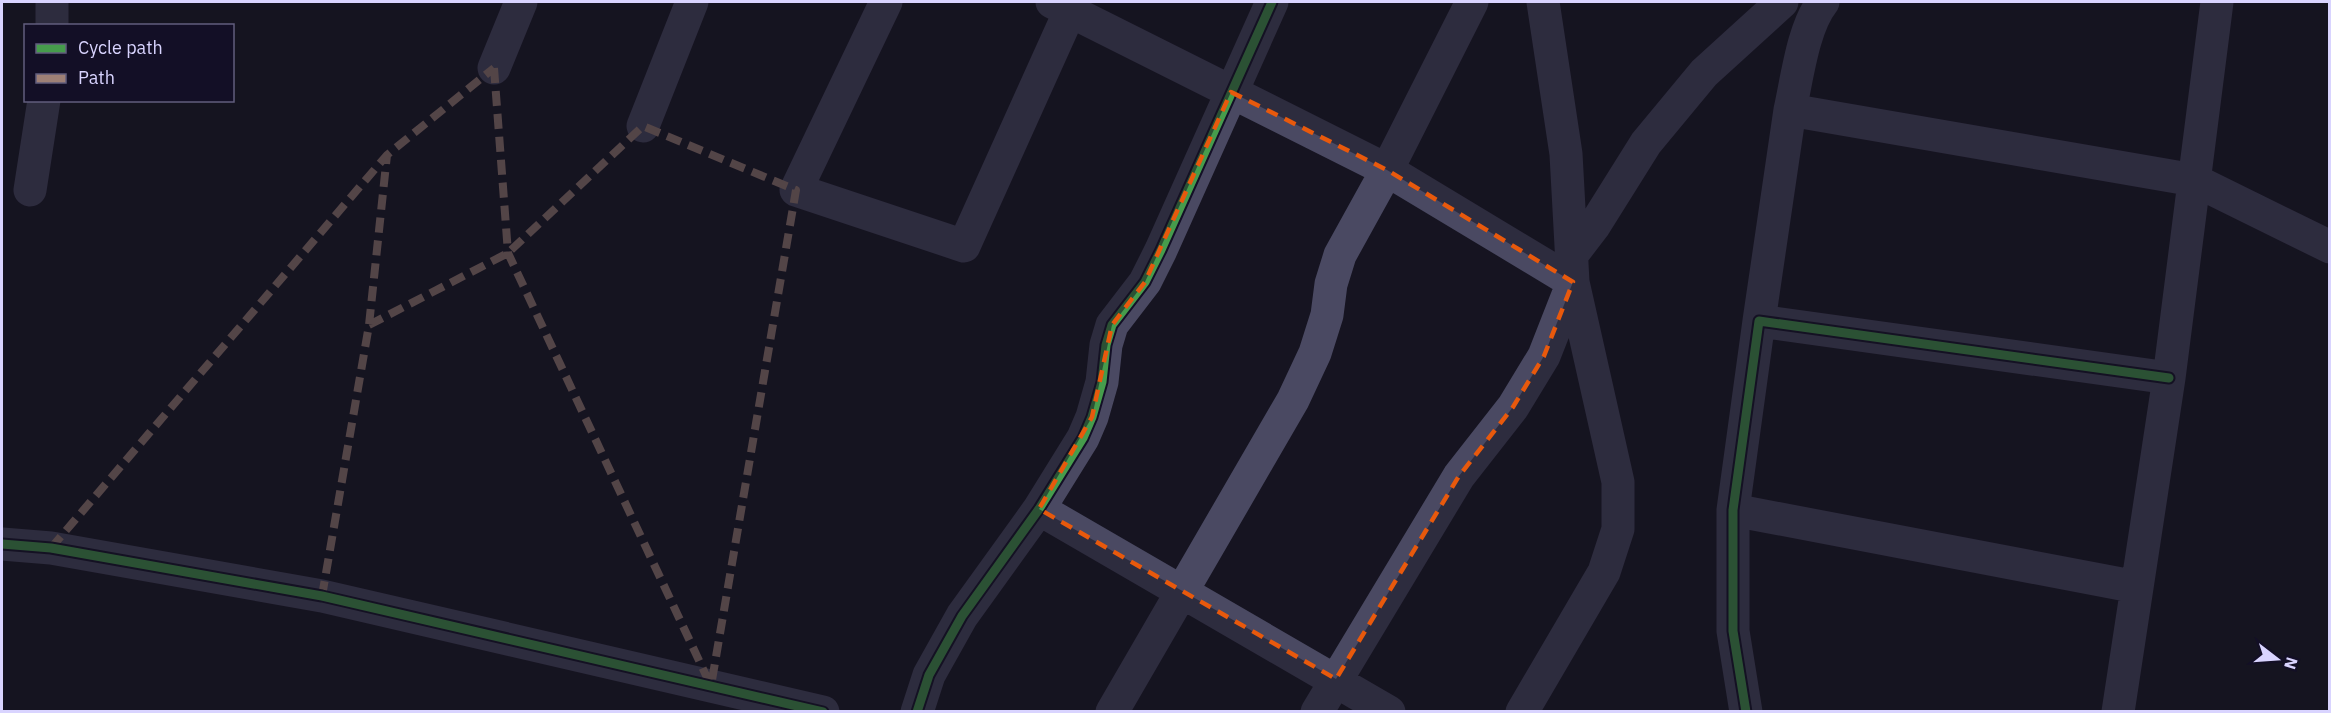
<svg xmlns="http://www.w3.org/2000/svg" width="2331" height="713" viewBox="0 0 2331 713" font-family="'IBM Plex Sans',sans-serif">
  <rect width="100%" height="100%" fill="#161421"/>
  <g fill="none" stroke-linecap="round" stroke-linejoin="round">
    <!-- minor -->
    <path stroke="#4a4962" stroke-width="33" d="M52,2V26
      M886,2L796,190L964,246L1074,2
      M1052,2L1387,170L1573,282
      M494,68L521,2
      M1790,110C1797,79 1803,27 1823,2
      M643,126L692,2
      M30,190L44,100
      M1571,256L1594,226L1646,143L1704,73L1782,2
      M1759,321L1790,110L2194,180L2330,247
      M1039,509L1389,712
      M1733,510L2137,587
      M2,544L51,548L322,596L823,712
      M917,712L929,675L962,616L1039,509L1083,438L1092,417L1102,382L1106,345L1112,325L1145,282L1161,250L1272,2
      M1112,712L1293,400L1315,353L1327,315L1331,284L1340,255L1387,170L1472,2
      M1317,712L1459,476L1513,407L1544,356L1573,282
      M1522,712L1604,572L1618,529V482L1573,282L1566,154L1543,2
      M1746,712L1733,631V510L1759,321L2169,378
      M2118,712L2169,378L2217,2"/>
    <!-- quiet -->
    <path stroke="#9e8076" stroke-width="8" stroke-dasharray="15 8" stroke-linecap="butt" d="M494,68L508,253L711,686
      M369,325L508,253L643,126L796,190L711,686
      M51,548L387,155L494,68
      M322,596L369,325L387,155"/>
    <!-- cycleway casing -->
    <g stroke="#130f26" stroke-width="13">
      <path id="cycleway" d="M2,544L51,548L322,596L823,712
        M917,712L929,675L962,616L1039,509L1083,438L1092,417L1102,382L1106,345L1112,325L1145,282L1161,250L1272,2
        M1746,712L1733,631V510L1759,321L2169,378"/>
    </g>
    <!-- cycleway -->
    <use href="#cycleway" stroke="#469c4c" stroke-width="9"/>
  </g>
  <!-- marked area -->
  <path d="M0 0H2331V713H0ZM1231,92L1387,170L1573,282L1544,356L1513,407L1459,476L1336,679L1039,509L1092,417L1112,325L1145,282Z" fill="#161421" fill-opacity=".55" fill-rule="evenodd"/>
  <path fill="none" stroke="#e8590c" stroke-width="4.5" stroke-dasharray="12 8" stroke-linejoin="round" d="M1231,92L1387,170L1573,282L1544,356L1513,407L1459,476L1336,679L1039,509L1092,417L1112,325L1145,282Z"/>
  <!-- border -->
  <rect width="2331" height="713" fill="none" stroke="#d9d4ff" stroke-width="6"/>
  <!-- legend -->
  <rect x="24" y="24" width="210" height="78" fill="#130f26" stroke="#625e7d" stroke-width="1.5"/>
  <rect x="36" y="44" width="30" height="9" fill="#469c4c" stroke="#625e7d" stroke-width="1.5"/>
  <text x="78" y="54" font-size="18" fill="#d9d4ff">Cycle path</text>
  <rect x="36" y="74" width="30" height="9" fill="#9e8076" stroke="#625e7d" stroke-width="1.5"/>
  <text x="78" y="84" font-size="18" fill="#d9d4ff">Path</text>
  <!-- north arrow -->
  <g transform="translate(2277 659) rotate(107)" stroke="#130f26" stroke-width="4.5" paint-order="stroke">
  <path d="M0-4.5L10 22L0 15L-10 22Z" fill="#d9d4ff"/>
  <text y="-9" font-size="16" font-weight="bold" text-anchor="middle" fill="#d9d4ff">N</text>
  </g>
</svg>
